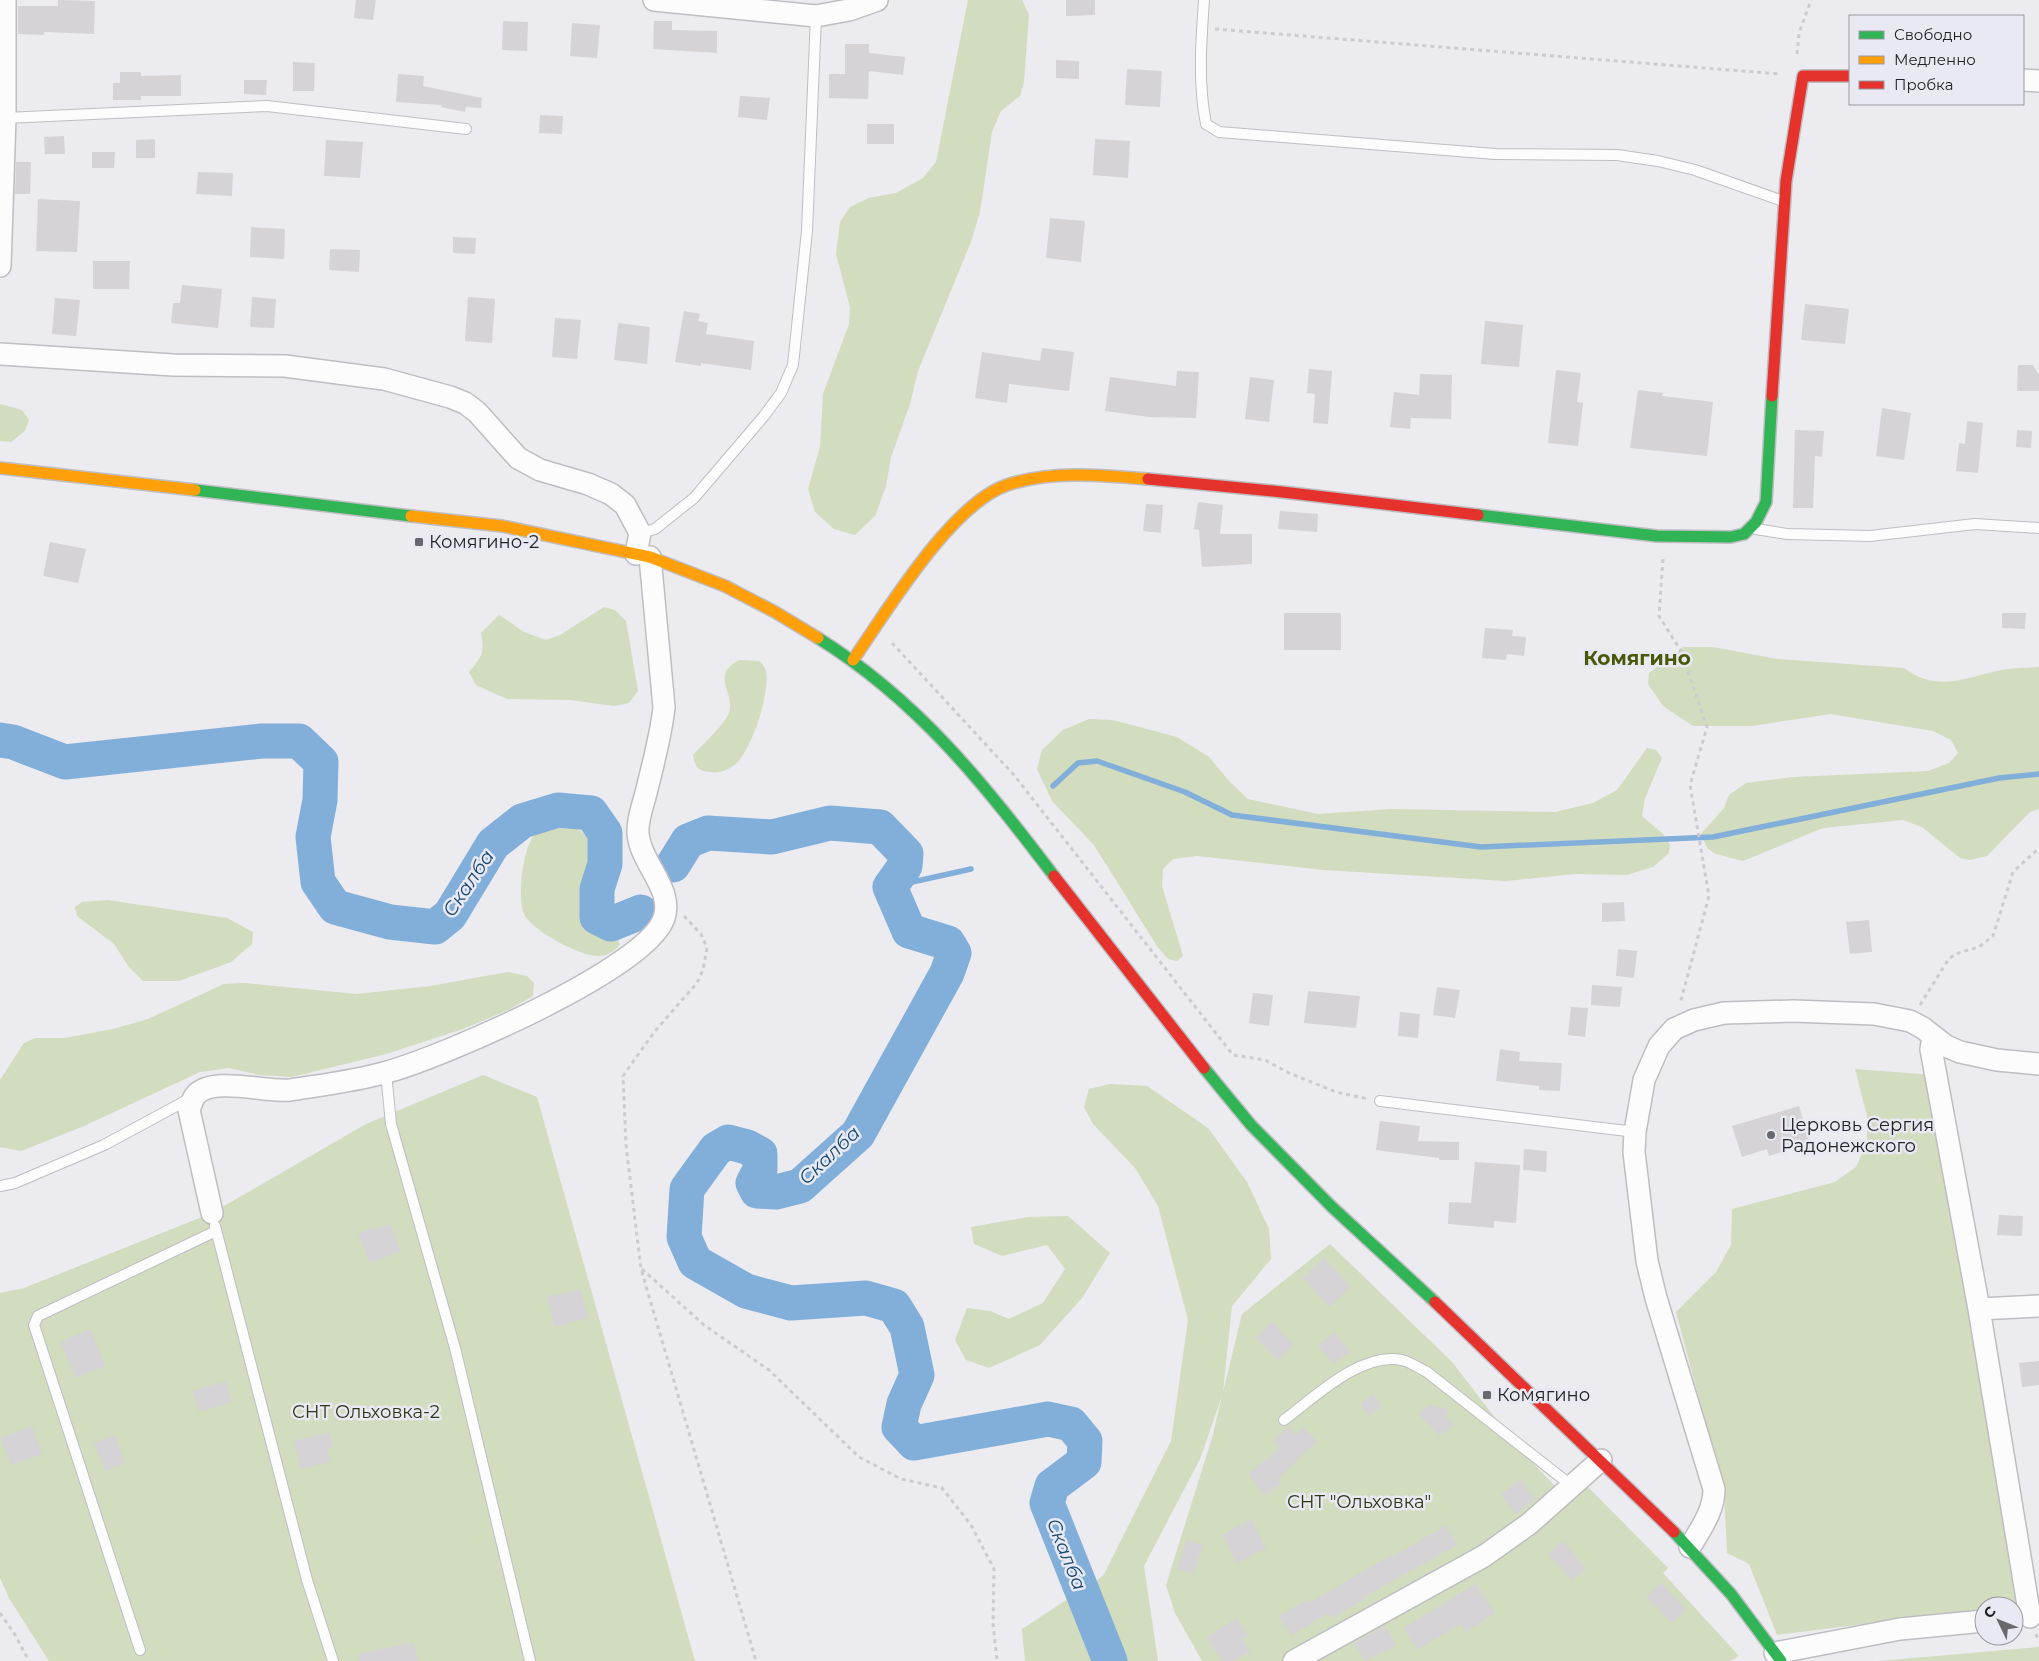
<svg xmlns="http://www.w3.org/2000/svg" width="2039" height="1661" viewBox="0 0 2039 1661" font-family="Montserrat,sans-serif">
  <rect width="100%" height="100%" fill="#ebebf0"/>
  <!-- green -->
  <path fill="#d2dcbe" d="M968,0H1022L1029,14L1024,82L1020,96L1001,111L992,132L980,212L971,242L918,371L910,404L891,457L886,486L875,516L855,535L834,529L815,512L808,489L820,447L823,394L849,324L850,307L836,254L840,222L850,207L869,198L896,193L923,178L936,162Z
    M0,404L22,410L29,420L25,431L11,442L0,441Z
    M604,607L615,610L626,621L638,691L629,703L614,706L571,700L507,699L476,685L469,672C482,656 485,654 481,633L499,615L524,632L546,640L560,635Z
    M1684,647H1713L1777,659L1904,668C1936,692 1962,679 1997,671C2011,668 2025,668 2039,667V809L2030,812L1987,856L1970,860L1960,858L1922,827L1903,820L1823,828L1743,861L1716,854L1707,848L1701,834L1724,808L1729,795L1746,783L1794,777L1928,771L1949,763L1958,753L1951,740L1933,731L1830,714L1752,726H1693L1663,706L1648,684L1649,673Z
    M739,660L760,661C762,664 765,667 766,671C770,692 754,742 740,759C734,768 720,774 710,772C698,771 695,767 693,755C704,743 718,731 727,717C740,695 707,677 739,660Z
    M1089,719L1113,720L1177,737L1209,757L1229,781L1248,799L1318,814L1391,809L1555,812L1593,803L1617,790L1647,748L1656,750L1662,758L1645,798L1642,816L1663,834L1670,845L1669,853L1653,867L1627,875L1574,874L1506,881L1324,870L1197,856L1173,859L1163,869L1162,886L1183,956L1177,961L1168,959L1157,946L1094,845L1052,801L1037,769L1042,750L1063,730Z
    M556,822C634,837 557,902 594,928C599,932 610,932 616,934L620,945C613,951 607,957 597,956C578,955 535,932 525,916C516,901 523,848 534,835C539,827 548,825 556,822Z
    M108,900L227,918L253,932L252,944L231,962L179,981H143L129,967L114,944L77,916L75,907L82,902Z
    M508,972L527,976L534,983L533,996L508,1010L463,1029L386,1054L292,1077L259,1075L229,1068L200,1072L84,1126L21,1151L0,1147V1080L24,1043L35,1038H64L113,1029L148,1019L224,984L245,983L357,994L430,986Z
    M1855,1069L1933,1075L2018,1605L1984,1606V1609L1777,1635L1749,1564L1727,1553L1724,1493L1676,1312L1716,1272L1731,1245L1732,1209L1835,1182L1856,1167L1867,1142V1116Z
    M483,1075L537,1097L695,1661H49L9,1598L0,1578V1293L24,1288L212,1213L366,1124Z
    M1110,1084L1147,1086L1208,1128L1247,1182L1269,1229L1271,1259L1232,1306L1223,1392L1242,1314L1330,1244L1452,1362L1520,1450L1558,1489L1584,1483L1668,1568L1663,1573L1739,1656L1730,1661H1202L1175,1613L1166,1585L1212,1438L1222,1396L1200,1459L1144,1566L1158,1661H1025L1022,1629L1103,1576L1171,1441L1188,1320L1158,1206L1135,1168L1093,1124L1084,1107L1089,1089Z
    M1068,1216L1110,1253L1082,1298L1040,1345L989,1368L966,1360L955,1340L967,1308L990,1311L1009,1319L1043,1303L1065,1269L1047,1245L1002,1256L974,1244L971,1227L1028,1217Z
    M2039,1647V1661H1878Z"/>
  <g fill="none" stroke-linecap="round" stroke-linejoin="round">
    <!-- stream -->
    <path stroke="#82afda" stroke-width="5.5" d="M1053,786L1078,763L1097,761L1185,792L1232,815L1481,847L1713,837L1999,778L2039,774
      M890,887L971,869"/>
    <!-- river -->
    <path stroke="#82afda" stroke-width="35" d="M0,740L13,742L65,762L262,741H299L321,762L320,800L313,837L318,882L335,907L390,922L435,927L450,915L493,844L522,821L558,810L591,813L605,833V864L597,889V917L611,924L641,912
      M673,865L688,841L708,833L772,837L830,823L880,827L906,854L905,866L890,887L909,931L948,943L954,953L947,973L858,1134L800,1186L776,1192L757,1191L753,1183L760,1170V1154L747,1147L728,1142L716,1149L687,1189L684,1237L695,1262L746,1291L791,1303L866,1298L894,1306L907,1327L917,1375L904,1404L899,1427L914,1443L1048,1419L1071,1424L1085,1441L1084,1462L1052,1486L1047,1503L1110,1661"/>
  </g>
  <!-- building -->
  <path fill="#d5d3d6" d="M58,0L95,1L94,34L44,32V35L18,34V6H58Z
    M356,0H376L373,20L354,18Z
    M1066,0H1095V15L1066,16Z
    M503,21L528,22L527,51L502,50Z
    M654,21H672V30L717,31V53L653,49Z
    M572,23L600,25L597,58L570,56Z
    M845,44H869V53L905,57L903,75L869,71L868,99L829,98V74H845Z
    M1056,60L1079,61V79L1056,78Z
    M293,62L315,63L314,91H293Z
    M1127,69L1162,71L1160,107L1125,105Z
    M120,72H141V76L181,75V96H141V100H113V83H120Z
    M398,74L424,76L423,86L482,98L481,108L466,107L465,112L441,107L442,105L396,102Z
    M244,80H267L266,95L244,94Z
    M740,96L770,98L767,120L738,117Z
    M540,115L563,116L562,134L539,133Z
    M867,124H894V144H867Z
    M64,136L65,154H45L44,137Z
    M155,139V158H136V140Z
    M1095,139L1130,141L1128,178L1093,175Z
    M326,140L363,142L360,178L324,176Z
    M92,152H115L114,168H92Z
    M16,162H31L30,194H15Z
    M198,172L233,173L232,196L196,194Z
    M38,199L80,201L77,252L36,251Z
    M1050,218L1085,221L1081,262L1046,258Z
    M251,227L285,229L284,259L250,257Z
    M453,237L476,238L475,254L453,253Z
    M330,249L360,250L359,272L329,270Z
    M93,261H130L129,289H93Z
    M182,285L222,289L218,328L171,323L173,303H180Z
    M252,297L276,299L274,328L250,327Z
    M468,297L495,299L492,343L465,341Z
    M55,298L80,300L76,336L52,334Z
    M1805,304L1849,309L1845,344L1801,340Z
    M684,311L700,314L698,321L708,323L706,334L754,341L751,370L701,363V366L675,362Z
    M555,318L581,320L577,359L552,357Z
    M1485,321L1523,325L1519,367L1481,364Z
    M618,323L650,327L647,364L614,360Z
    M1042,348L1074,352L1069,391L1009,384L1007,403L975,398L982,352L1040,361Z
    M2018,365H2033L2039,375V391H2017Z
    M1309,369L1332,371L1328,424L1313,423L1315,394L1307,393Z
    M1556,370L1581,373L1577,402L1583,403L1578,446L1548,443Z
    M1177,371L1199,372L1196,418L1149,417L1105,411L1110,377L1176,386Z
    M1420,374L1452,375L1451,419L1411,418L1410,429L1390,427L1394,392L1419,395Z
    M1250,377L1274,380L1269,422L1245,419Z
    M1638,390L1663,393L1662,396L1713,402L1707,456L1630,448Z
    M1882,408L1911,413L1904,460L1876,456Z
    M1967,421L1983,423L1978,473L1956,471L1959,443L1965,444Z
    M1795,430L1824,431L1822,457L1815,456L1813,508H1793Z
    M2017,430L2032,431L2031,448L2016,447Z
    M1198,502L1223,505L1220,534H1252V564L1202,567L1199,530L1194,529Z
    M1146,504L1163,505L1161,533L1143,531Z
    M1280,511L1318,514L1317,532L1278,529Z
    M50,542L86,549L78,583L43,576Z
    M1284,613H1341V650H1284Z
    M2002,613H2026L2025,629L2002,628Z
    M1485,628L1513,630L1512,636L1526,637L1524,656L1507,654L1506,660L1482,658Z
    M1624,902L1625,921L1602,922V903Z
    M1869,920L1872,952L1850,954L1846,922Z
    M1618,949L1637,951L1634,978L1616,976Z
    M1592,985L1622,987L1620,1007L1591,1005Z
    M1437,987L1460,990L1455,1018L1433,1015Z
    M1308,991L1360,996L1356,1028L1304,1023Z
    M1253,993L1273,995L1269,1026L1249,1023Z
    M1571,1007L1588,1008L1585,1037L1568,1035Z
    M1400,1012L1420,1014L1418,1038L1398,1036Z
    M1500,1049L1520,1052L1519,1061L1562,1063L1560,1091L1539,1090V1086L1496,1081Z
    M1799,1106L1810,1143L1769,1156L1767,1149L1742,1157L1732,1126Z
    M1380,1121L1420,1126L1418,1141L1459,1142V1160H1439V1158L1376,1150Z
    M1524,1149L1547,1151L1546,1172L1523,1170Z
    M1475,1162L1520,1165L1516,1223L1494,1221V1228L1448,1224L1449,1202L1471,1203Z
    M1999,1215L2023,1216L2022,1236L1997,1235Z
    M390,1224L401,1251L370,1263L358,1234L374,1227L375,1230Z
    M1324,1258L1351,1287L1329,1307L1303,1278Z
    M580,1289L588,1318L555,1327L547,1297Z
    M1272,1322L1294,1345L1278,1360L1256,1338Z
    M90,1329L105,1366L76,1378L60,1342Z
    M1334,1332L1350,1352L1334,1364L1318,1345Z
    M2039,1361V1385L2022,1387L2019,1363Z
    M226,1381L232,1402L199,1412L192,1391Z
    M1373,1394L1382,1406L1369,1416L1360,1404Z
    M1430,1405L1449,1410L1446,1416L1455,1425L1439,1435L1418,1414Z
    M32,1426L42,1454L11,1465L1,1438Z
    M1288,1427L1295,1435L1303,1427L1317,1441L1278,1479L1281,1483L1265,1496L1248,1474L1280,1448L1273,1441Z
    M330,1432L333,1448L327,1449L330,1462L301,1469L294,1441Z
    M115,1435L125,1463L105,1471L94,1443Z
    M1521,1479L1535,1499L1515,1514L1501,1494Z
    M1251,1519L1266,1548L1237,1563L1222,1535Z
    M1446,1525L1457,1545L1364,1597L1365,1599L1332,1618L1329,1613L1291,1636L1279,1616L1307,1600L1309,1603L1391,1555L1392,1557Z
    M1187,1540L1203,1545L1193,1574L1177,1568Z
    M1563,1541L1586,1569L1572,1581L1548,1554Z
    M1660,1583L1686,1609L1672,1623L1646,1597Z
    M1475,1584L1495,1613L1466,1632L1460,1624L1417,1650L1404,1628Z
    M1237,1618L1248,1635L1242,1639L1250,1651L1234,1661H1222L1207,1637Z
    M1385,1626L1396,1646L1365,1661L1354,1643Z
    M414,1642L418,1661H359L358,1654Z"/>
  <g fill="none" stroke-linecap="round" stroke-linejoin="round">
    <!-- lane casing -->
    <g stroke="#bebec2" stroke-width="12">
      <path id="lane" d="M1204,0C1201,42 1198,83 1206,124L1219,132L1495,154L1617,155L1658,161L1695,170L1783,201
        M5,118L267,106L466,129
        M1756,529L1787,534L1870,536L1975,524L2039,528
        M640,533L655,529L694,498L764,416L781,393L793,365L807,231L816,16
        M386,1073L391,1124L455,1348L530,1661
        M1380,1101L1635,1132
        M0,1186L15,1183L104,1145L191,1098
        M215,1226L307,1580L333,1661
        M1284,1420C1316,1396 1361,1352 1402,1360C1410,1362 1419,1368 1427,1372L1572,1486
        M140,1650L34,1325L38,1316L216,1231"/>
    </g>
    <!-- street casing -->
    <g stroke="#bebec2" stroke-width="24">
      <path id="street" d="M654,0L816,16L849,10L877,0
        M2023,80L2039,81
        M0,266L5,118V0
        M0,354L173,365L285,366L384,379L450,397L465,403L477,412L518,458L540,470L588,484L611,494L625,505L640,533L636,554
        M1933,1036L1931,1049L1979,1309L2030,1617
        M212,1213L189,1110C191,1106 192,1100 195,1096C211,1075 267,1093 290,1090C322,1085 356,1081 387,1072C442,1057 647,969 664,918C674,889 640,863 638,833C637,820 643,805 646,793C653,764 661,736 664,707L650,557
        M1979,1309L2039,1306
        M1690,1547C1701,1528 1714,1511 1714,1489L1656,1298L1647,1261L1634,1152L1635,1132L1644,1080L1659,1046L1674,1029L1694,1020L1724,1013L1793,1011L1874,1014L1910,1021L1923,1028L1946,1046L1960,1052L1997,1060L2039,1064
        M1775,1653L1900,1629L1984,1621
        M1294,1661L1484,1556L1529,1524L1601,1460"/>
    </g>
    <!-- fast casing -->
    <g stroke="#bebec2" stroke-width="14">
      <path id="fast" d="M195,490L411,516
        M1478,515L1657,536L1731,537L1744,534L1756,522L1766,502L1772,396
        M818,638C918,700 984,784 1054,876
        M1204,1068L1251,1125L1332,1207L1435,1302
        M1674,1532L1731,1594L1781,1661"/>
    </g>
    <!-- slow casing -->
    <g stroke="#bebec2" stroke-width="14">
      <path id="slow" d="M0,468L195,490
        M411,516L502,526L650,557L725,586L775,612L818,638
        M853,660C887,611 951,504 1007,485C1051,470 1102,475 1148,479"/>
    </g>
    <!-- jam casing -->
    <g stroke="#bebec2" stroke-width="14">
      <path id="jam" d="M1772,396L1786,181L1803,76H1850
        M1148,479L1282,492L1478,515
        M1054,876L1204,1068
        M1435,1302L1674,1532"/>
    </g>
    <!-- path -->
    <path stroke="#cccccf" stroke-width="3" stroke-dasharray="4 4" stroke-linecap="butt" d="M1215,29L1780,74
      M1797,54L1799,33L1811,0
      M1663,559L1659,616L1681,651L1707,727L1690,785L1709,896L1680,1004
      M892,643L1014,775L1233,1055L1265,1060L1289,1073L1336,1092L1368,1099
      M684,916L701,934L707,948L703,970L697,983L655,1031L623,1076L626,1145L641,1269L756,1661
      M1920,1005L1948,960L1955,954L1979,947L1993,936L2013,872L2039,848
      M642,1269L704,1325L769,1370L859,1457L901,1479L942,1488L971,1525L994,1569L993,1623L997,1661
      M0,1613L14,1633L29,1661
      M2036,1634L2039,1641"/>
    <!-- lane -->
    <use href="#lane" stroke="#fcfcfd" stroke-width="10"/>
    <!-- street -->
    <use href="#street" stroke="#fcfcfd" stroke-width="21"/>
    <!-- fast -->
    <use href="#fast" stroke="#30b455" stroke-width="11"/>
    <!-- slow -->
    <use href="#slow" stroke="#ff9f0a" stroke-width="11"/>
    <!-- jam -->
    <use href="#jam" stroke="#e5322d" stroke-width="11"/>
  </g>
  <!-- markers -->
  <g fill="#68686d" stroke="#e8e9f3" stroke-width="2">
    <rect x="414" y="537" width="10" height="10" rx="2.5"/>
    <circle cx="1771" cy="1135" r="5"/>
    <rect x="1482" y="1390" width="10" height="10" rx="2.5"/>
  </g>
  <g text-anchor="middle" stroke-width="5" stroke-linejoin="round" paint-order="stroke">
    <!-- poi labels -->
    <g font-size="18" fill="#222226" stroke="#e8e9f3" text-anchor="start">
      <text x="429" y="548">Комягино-2</text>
      <text x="1781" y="1131">Церковь Сергия<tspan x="1781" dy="21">Радонежского</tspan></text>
      <text x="1497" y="1401">Комягино</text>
    </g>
    <!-- park labels -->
    <g font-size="18" fill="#2c3613" stroke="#e8e9f3">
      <text x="366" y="1418">СНТ Ольховка-2</text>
      <text x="1359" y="1508">СНТ "Ольховка"</text>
    </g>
    <!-- water labels -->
    <g font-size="19" font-style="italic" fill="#1a4871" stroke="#e8e9f3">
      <text transform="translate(468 883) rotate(-56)" y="7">Скалба</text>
      <text transform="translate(829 1155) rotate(-43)" y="7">Скалба</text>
      <text transform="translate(1067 1554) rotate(68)" y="7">Скалба</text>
    </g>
    <!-- quarter labels -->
    <g font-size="20" font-weight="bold" fill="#4a5908" stroke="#e8e9f3">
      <text x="1637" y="665">Комягино</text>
    </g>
  </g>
  <!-- legend -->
  <rect x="1849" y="15" width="175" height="90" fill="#e8e9f3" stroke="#9999a1"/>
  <rect x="1859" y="31" width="25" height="8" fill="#30b455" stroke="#9999a1"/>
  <text x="1894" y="40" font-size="15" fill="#222226">Свободно</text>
  <rect x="1859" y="56" width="25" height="8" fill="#ff9f0a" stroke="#9999a1"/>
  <text x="1894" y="65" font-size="15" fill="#222226">Медленно</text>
  <rect x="1859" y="81" width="25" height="8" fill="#e5322d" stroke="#9999a1"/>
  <text x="1894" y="90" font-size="15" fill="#222226">Пробка</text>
  <!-- north arrow -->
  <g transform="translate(1999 1621) rotate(313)"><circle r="24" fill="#e8e9f3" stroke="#9999a1"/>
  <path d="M0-4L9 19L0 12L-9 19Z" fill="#68686d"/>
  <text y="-8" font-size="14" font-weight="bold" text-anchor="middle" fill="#222226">С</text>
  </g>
</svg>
